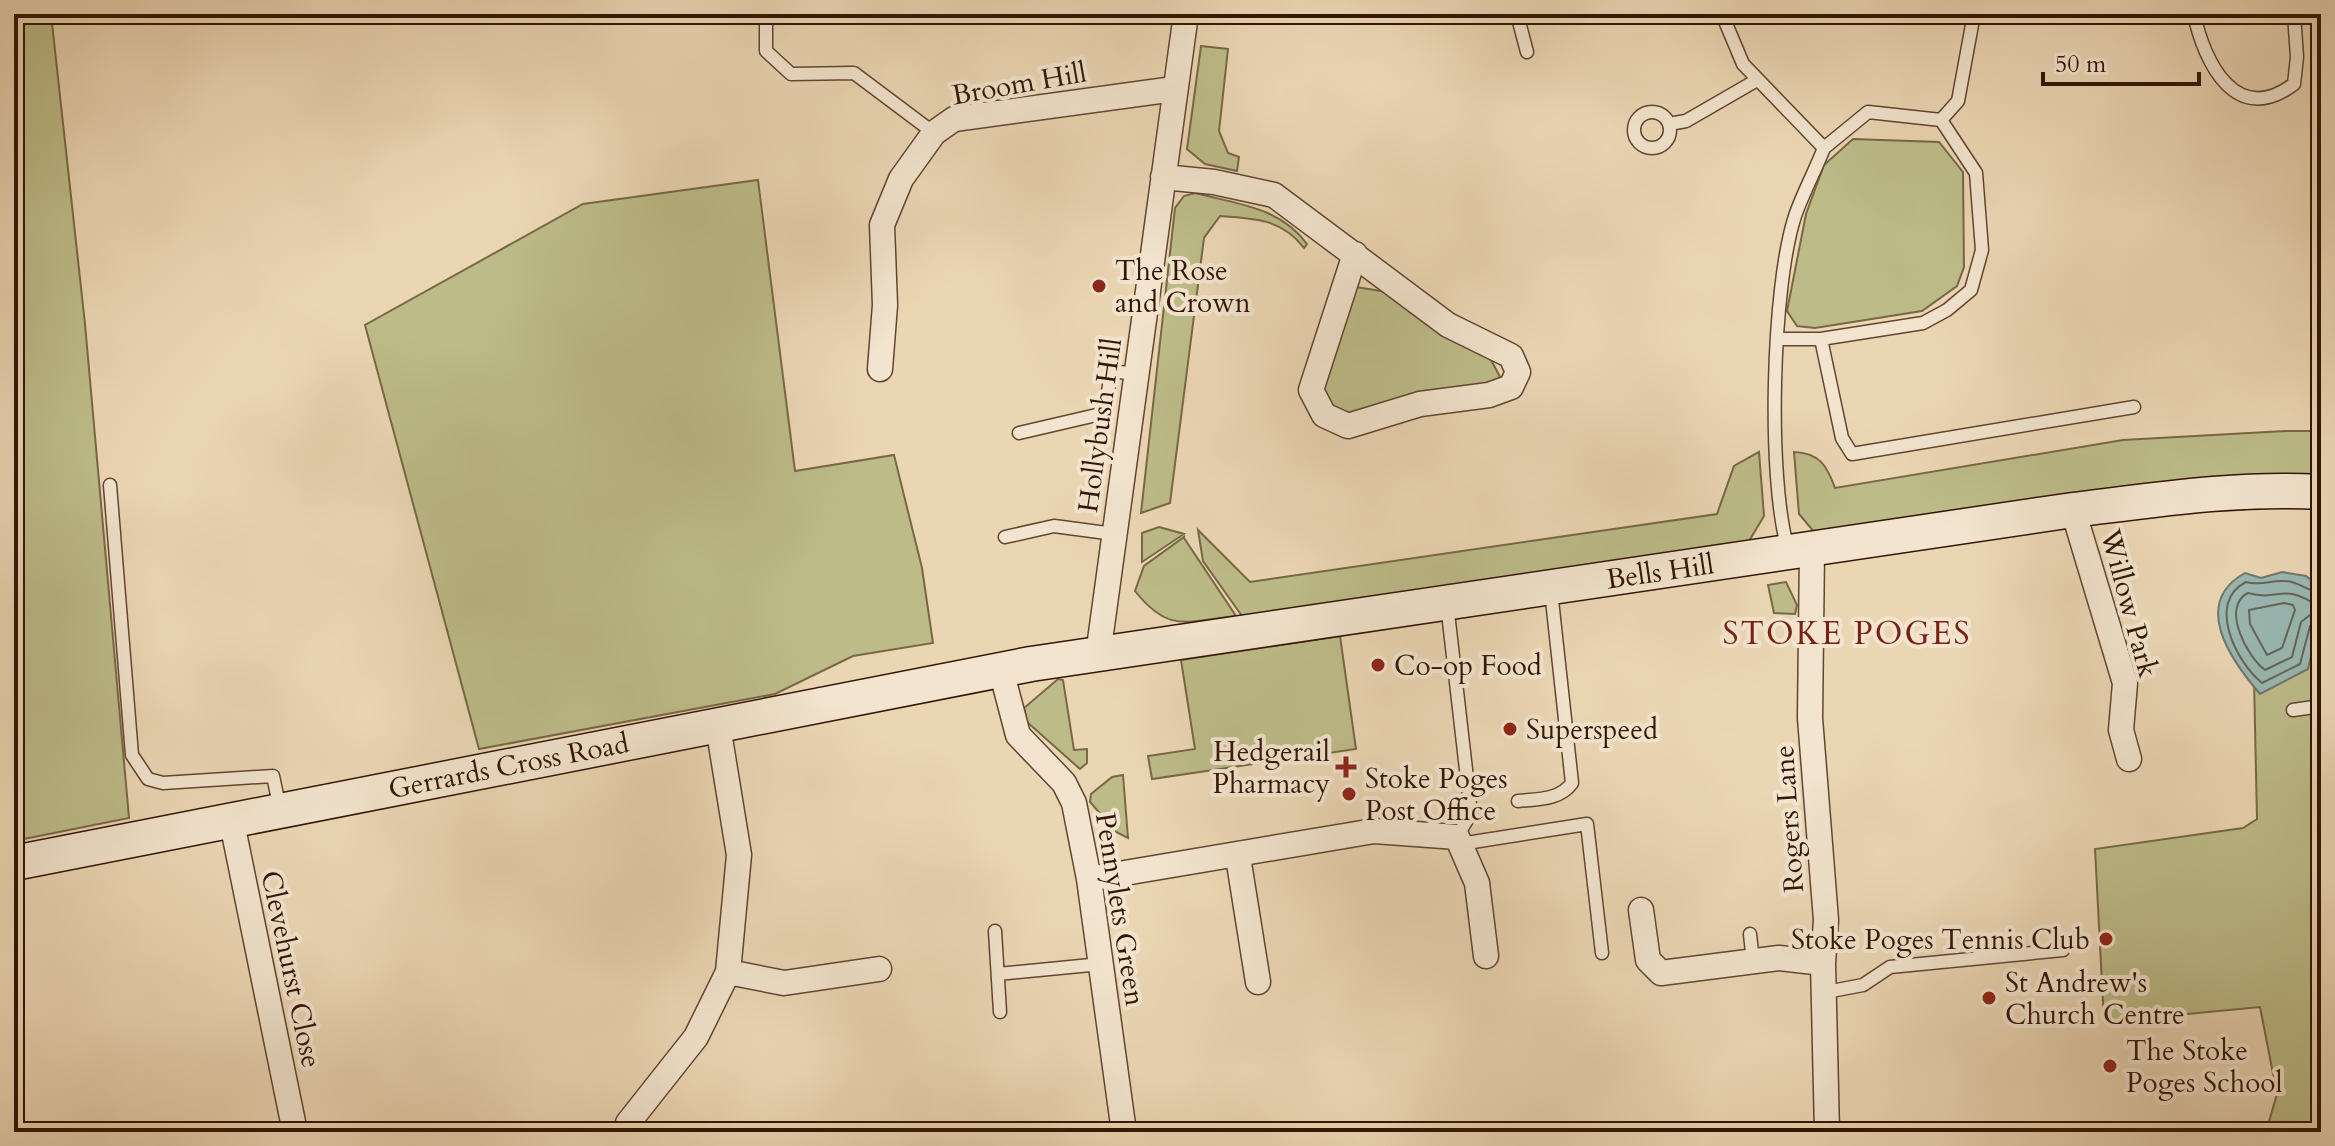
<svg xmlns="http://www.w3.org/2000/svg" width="2335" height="1146" viewBox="0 0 2335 1146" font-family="Cardo,serif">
  <rect width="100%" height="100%" fill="#ebd6b4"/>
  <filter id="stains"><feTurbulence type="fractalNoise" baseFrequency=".0025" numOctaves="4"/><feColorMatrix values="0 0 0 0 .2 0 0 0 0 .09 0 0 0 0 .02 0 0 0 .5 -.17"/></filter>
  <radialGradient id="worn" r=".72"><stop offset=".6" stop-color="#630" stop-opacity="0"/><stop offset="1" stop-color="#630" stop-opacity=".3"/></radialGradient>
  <!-- green -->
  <path fill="#bdbc89" stroke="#786846" stroke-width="2" d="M14,14H51L85,324L129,818L14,841Z
    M1201,46L1228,49L1219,131L1228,153L1239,157L1237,171L1205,164L1187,149Z
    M1853,139L1939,142L1963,172L1964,267L1957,286L1922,311L1815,328L1797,326L1787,311L1806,214L1824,165Z
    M758,180L795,471L894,455L922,568L933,643L853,656L775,694L479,749L365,325L583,204Z
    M1195,193C1237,204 1280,207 1307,244L1304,248C1282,219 1254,218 1220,216L1204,238L1170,503L1141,513L1175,208L1184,196Z
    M1356,287L1387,292L1489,356L1500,377L1493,388L1343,415L1329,413L1317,385Z
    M2285,431H2321V477L2147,484L1848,534L1815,533L1799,514L1794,452C1820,453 1827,466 1835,488L2123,440Z
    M1759,452L1764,516L1749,541L1242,616L1203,561L1198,530L1250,582L1717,514L1734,466Z
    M1159,527L1184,534L1142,562V533Z
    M1184,537V538L1236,616C1187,621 1169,634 1135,591L1144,566Z
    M1786,582L1797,605L1795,614L1774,613L1768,585Z
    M2321,616V1132H2266L2277,1094L2260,1007L2104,1022L2095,849L2243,828L2257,819L2253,632Z
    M1340,636L1356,749L1152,779L1148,756L1195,749L1181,660Z
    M1058,679L1063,680L1074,750L1087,749V763L1080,769L1027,722L1024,708Z
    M1123,775L1128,838L1116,832L1090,802L1091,794L1112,777Z"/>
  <!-- water -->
  <path fill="#99b8b2" stroke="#70776c" stroke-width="2" d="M2282,572L2306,576L2321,588V614L2308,669L2260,694C2230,659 2191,603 2245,573L2261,578Z"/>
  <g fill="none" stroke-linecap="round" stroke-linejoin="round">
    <!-- shore -->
    <path stroke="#66665b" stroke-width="2" d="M2321,593C2308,592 2299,581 2285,581C2270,580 2262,586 2246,582C2206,602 2236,662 2262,683L2300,664L2310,626L2321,621
      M2284,603L2293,605L2295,610L2282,648L2267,655L2250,624L2249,610Z
      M2321,604L2319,607C2282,581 2281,602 2248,593C2220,607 2248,658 2265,670L2292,657L2301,622L2319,608L2321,611"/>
    <!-- lane casing -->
    <g stroke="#614530" stroke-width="15">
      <path id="lane" d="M1517,14L1527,52
        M1722,14L1743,64L1824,148L1868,112L1941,120L1958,101L1974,14
        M2194,14C2204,62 2236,128 2294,84L2297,57L2294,14
        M766,17V51L791,74L854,73L934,133
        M1634 130a18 18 0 1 1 36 0a18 18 0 1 1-36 0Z
        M1669,124L1686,121L1757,80
        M1778,339H1821L1923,323L1947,310L1971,290L1982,250L1976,173L1941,120
        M1821,339L1842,438L1852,454L2134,407
        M1019,433L1105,413L1111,371L1136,374
        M110,485L132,755L148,779L163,783L273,776L280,809
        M1005,537L1054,526L1114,534
        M1788,549C1767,478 1772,286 1795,216C1803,193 1815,171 1824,148
        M1447,604L1471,813L1457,837
        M2293,710L2321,706
        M1518,801C1538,799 1560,800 1572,783L1551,591
        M1460,844L1587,824L1602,953
        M995,931L1000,1012
        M1750,934L1753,962
        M998,974L1101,964
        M1826,992L1863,985L1890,967L2063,950"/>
    </g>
    <!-- street casing -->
    <g stroke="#614530" stroke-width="27">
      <path id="street" d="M1163,177L1214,182L1274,195L1448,325L1511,356L1518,372L1511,387L1489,395L1420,404L1348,426L1324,415L1311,390L1355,254
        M880,369L885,305L882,225L901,179L934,133L954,119L1174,89
        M2073,510L2125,683L2121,730L2129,759
        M1812,549L1810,718L1826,920L1823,963L1827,1132
        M1098,655L1186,14
        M1001,670L1018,735L1064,783L1074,803L1089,879L1124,1132
        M231,818L295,1132
        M1238,857L1258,982
        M1089,879L1374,831L1457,837L1477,883L1486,956
        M1641,910L1648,960L1661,973L1779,958L1823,963
        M728,972L784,983L879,969
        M625,1132L628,1123L696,1037L728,972L739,855L718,726"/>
    </g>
    <!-- secondary casing -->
    <g stroke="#331504" stroke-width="37">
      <g id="secondary">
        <path id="s1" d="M14,863C353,795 692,729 1031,664L2073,510C2155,500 2238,487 2321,492"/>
      </g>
    </g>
    <!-- lane -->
    <use href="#lane" stroke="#f2e4ce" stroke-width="12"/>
    <!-- street -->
    <use href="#street" stroke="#f2e4ce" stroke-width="24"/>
    <!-- secondary -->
    <use href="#secondary" stroke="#f2e4ce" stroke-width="34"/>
  </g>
  <!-- markers -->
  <g fill="#8f2418" stroke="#f2e4ce" stroke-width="3">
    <circle cx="1099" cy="286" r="8"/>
    <circle cx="1378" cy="665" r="8"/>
    <circle cx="1510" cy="729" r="8"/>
    <path d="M1342 755h8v8h8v8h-8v8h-8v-8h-8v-8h8z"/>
    <circle cx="1349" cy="794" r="8"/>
    <circle cx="2106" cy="939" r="8"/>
    <circle cx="1989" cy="998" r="8"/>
    <circle cx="2110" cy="1066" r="8"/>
  </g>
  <g text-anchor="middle" stroke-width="8" stroke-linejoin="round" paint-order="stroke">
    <!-- street labels -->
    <g font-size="28" fill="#331504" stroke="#f2e4ce">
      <text transform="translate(1019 83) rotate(-10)" y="10">Broom Hill</text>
      <text transform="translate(1099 425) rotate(-82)" y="10">Hollybush Hill</text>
      <text dy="10" stroke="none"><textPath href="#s1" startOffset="1672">Bells Hill</textPath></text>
      <text transform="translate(2130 603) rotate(75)" y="10">Willow Park</text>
      <text dy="10" stroke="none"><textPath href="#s1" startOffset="504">Gerrards Cross Road</textPath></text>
      <text transform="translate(1788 819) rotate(-94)" y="10">Rogers Lane</text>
      <text transform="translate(1121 909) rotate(81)" y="10">Pennylets Green</text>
      <text transform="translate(292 969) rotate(78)" y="10">Clevehurst Close</text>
    </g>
    <!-- poi labels -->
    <g font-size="28" fill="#331504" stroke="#f2e4ce" text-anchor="start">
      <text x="1115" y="280">The Rose<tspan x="1115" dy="32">and Crown</tspan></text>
      <text x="1394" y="675">Co-op Food</text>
      <text x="1526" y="739">Superspeed</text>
      <text x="1330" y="761" text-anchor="end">Hedgerail<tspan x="1330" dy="32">Pharmacy</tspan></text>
      <text x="1365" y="788">Stoke Poges<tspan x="1365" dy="32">Post Office</tspan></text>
      <text x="2090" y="949" text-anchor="end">Stoke Poges Tennis Club</text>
      <text x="2005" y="992">St Andrew's<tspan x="2005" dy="32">Church Centre</tspan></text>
      <text x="2126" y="1060">The Stoke<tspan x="2126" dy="32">Poges School</tspan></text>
    </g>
    <!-- quarter labels -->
    <g font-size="32" letter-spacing="2" fill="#7a1f14" stroke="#f2e4ce">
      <text x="1847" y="644">STOKE POGES</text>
    </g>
  </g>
  <!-- margin -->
  <rect width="2335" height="1146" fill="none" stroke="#ebd6b4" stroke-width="48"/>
  <rect x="16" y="16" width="2303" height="1114" fill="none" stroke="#331504" stroke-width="4"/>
  <rect x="24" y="24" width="2287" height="1098" fill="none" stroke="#331504" stroke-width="2"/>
  <!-- scale -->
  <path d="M2043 72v12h156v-12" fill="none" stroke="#331504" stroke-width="4"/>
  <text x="2055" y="72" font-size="24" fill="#331504" stroke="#f2e4ce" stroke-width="6" paint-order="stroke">50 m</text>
  <rect width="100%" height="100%" filter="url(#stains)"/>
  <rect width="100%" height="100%" fill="url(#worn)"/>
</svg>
